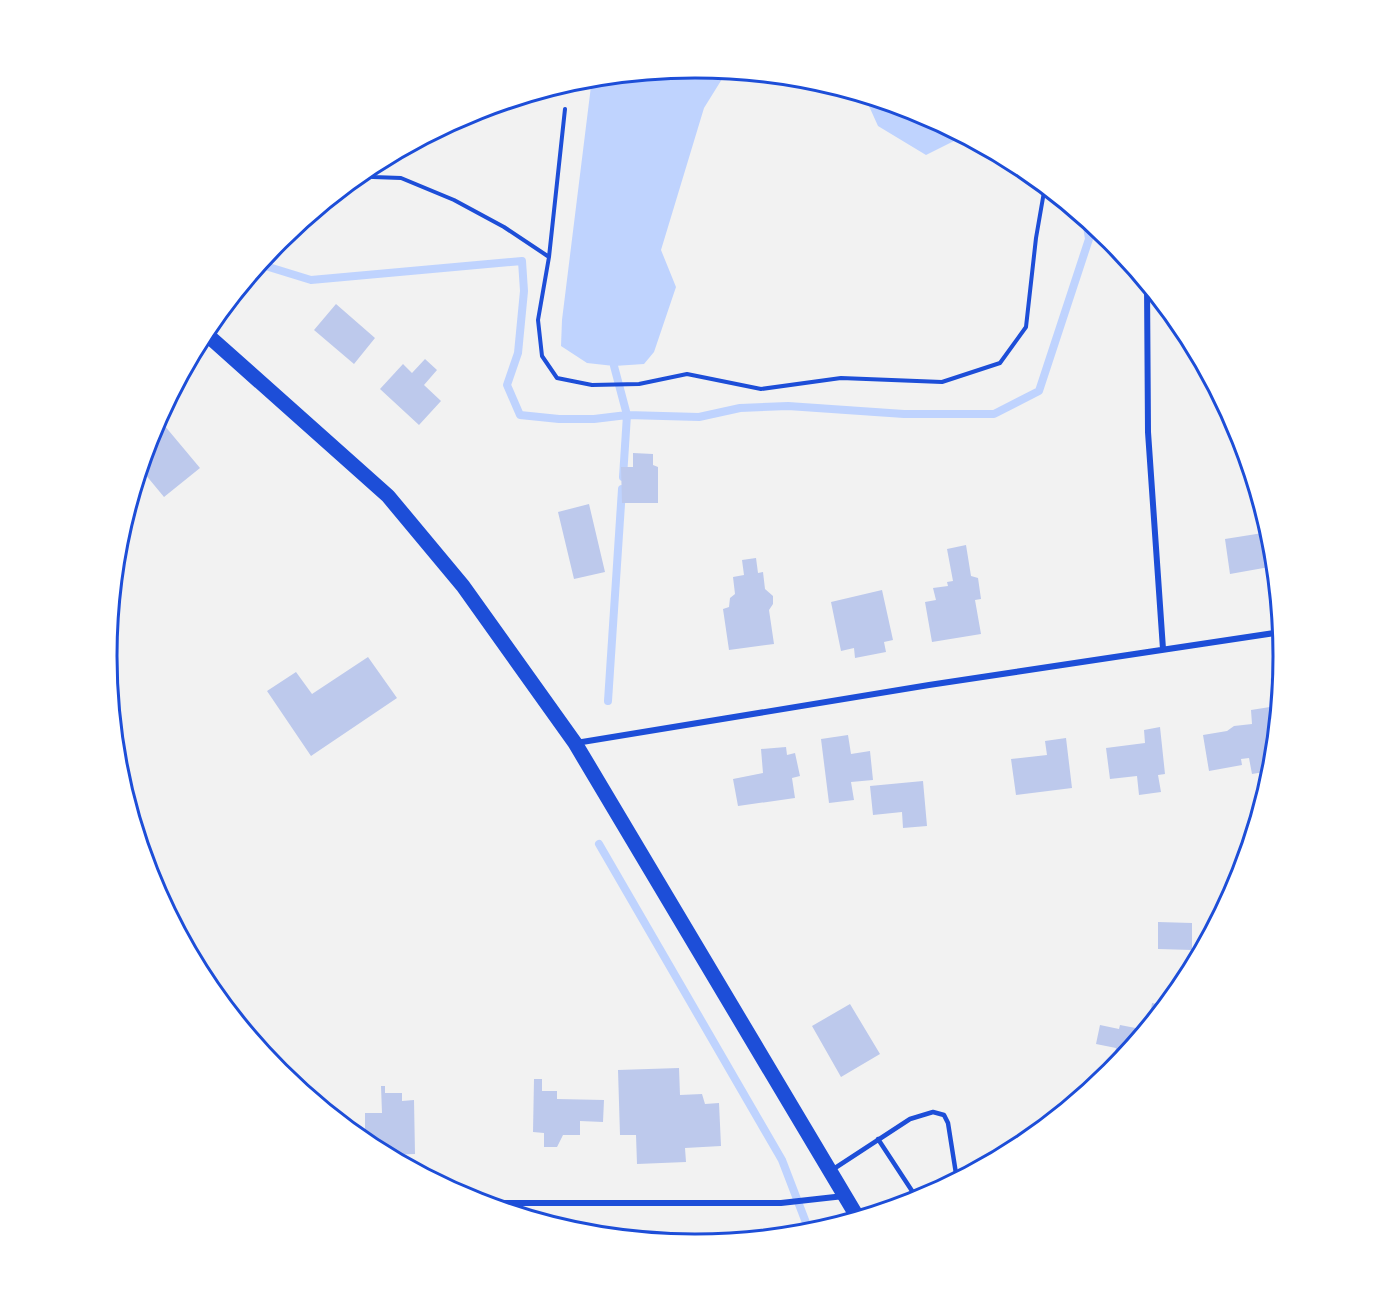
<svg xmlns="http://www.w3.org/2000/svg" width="1390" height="1312" viewBox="0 0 1390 1312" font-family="Ubuntu,sans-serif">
  <rect width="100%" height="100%" fill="#f2f2f2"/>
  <!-- water -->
  <path fill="#bfd3fe" d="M695,68L727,71L704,108L661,250L676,287L654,352L644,364L614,366L587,363L561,346L562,320L592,78Z
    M864,95L921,112L963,135L962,137L926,155L878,126Z"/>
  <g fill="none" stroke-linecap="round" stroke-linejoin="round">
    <!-- stream -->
    <path stroke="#bfd3fe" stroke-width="8" d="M259,264L311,280L522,261L524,291L518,353L507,385L520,415L559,419H594L627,415L699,417L740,408L788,406L904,414H994L1039,391L1089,239L1086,220
      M614,366L627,415L623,477
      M608,701L622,489
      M599,844L782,1160L810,1233"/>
  </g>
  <!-- building -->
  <path fill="#bdc9ec" d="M336,304L375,338L354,364L314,330Z
    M425,359L437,370L424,385L441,401L419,425L380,389L403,364L412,373Z
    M164,425L200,468L164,497L140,468L149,437Z
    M633,453L653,454V465L658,467V503H622L621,467H633Z
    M589,504L605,572L574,579L558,512Z
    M1269,532L1275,566L1230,574L1225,539Z
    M966,545L971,576L978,578L981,599L975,600L981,634L932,642L925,602L936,600L933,588L948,586L947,582L953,581L947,549Z
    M756,558L758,573L763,572L765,589L773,596V604L769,610L774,644L729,650L723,609L729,607L730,598L735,594L733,577L744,575L742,560Z
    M882,590L893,640L884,642L886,652L855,658L854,648L841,651L831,602Z
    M368,657L397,698L311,756L267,691L296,672L312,694Z
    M1270,707L1272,720L1277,725L1274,755L1267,756L1270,771L1252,774L1249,758L1241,759L1242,765L1209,771L1203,735L1227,731L1234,726L1252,724L1251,710Z
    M1160,727L1165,774L1158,775L1161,792L1139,795L1137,776L1110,779L1106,748L1145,743L1144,730Z
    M848,735L851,754L870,751L873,780L851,782L854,800L829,803L821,739Z
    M1066,738L1072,788L1016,795L1011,759L1047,755L1045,741Z
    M786,747L787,755L795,753L800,776L792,778L795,798L738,806L733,779L763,773L761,749Z
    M923,781L927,826L903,828L902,812L873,815L870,786Z
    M1158,922L1192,923V950L1158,949Z
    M1152,1003L1166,1006L1148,1027Z
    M850,1004L880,1054L841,1077L812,1026Z
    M1100,1025L1119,1029L1120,1025L1146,1030L1126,1055L1115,1053L1116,1048L1096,1044Z
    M679,1068L680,1095L702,1094L705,1104L719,1103L721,1146L685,1148L686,1162L637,1164L636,1135H620L618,1070Z
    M534,1079H542V1091H557V1099L604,1100L603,1122L580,1121V1135H563L557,1147H544V1133L533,1132Z
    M381,1086H385V1093H402V1101L414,1100L415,1154L386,1155L365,1143V1113H382Z"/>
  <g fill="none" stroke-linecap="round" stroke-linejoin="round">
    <!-- path -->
    <path stroke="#1d4ed8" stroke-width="4" d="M360,173L373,177L401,178L454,200L504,227L549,257L538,320L542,356L557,378L592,385L639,384L687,374L761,389L841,378L942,382L1000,363L1026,327L1036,238L1045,186
      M549,257L565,109"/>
    <!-- service -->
    <path stroke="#1d4ed8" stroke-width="4.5" d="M878,1139L918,1200
      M832,1170L910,1119L933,1112L944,1115L948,1123L957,1180"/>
    <!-- minor -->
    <path stroke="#1d4ed8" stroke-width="6" d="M1147,284L1148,432L1163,649
      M118,540L123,532L124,519
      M576,743L929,685L1281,632
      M479,1203H781L844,1196"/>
    <!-- primary -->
    <path stroke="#1d4ed8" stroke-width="15" d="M204,332L388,496L463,586L575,743L858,1218"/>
  </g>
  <!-- crop -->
  <path d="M0 0H1390V1312H0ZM117 656a578 578 0 1 1 1156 0a578 578 0 1 1-1156 0Z" fill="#fff" fill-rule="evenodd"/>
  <path fill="none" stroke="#1d4ed8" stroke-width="3" d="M117 656a578 578 0 1 1 1156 0a578 578 0 1 1-1156 0Z"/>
</svg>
